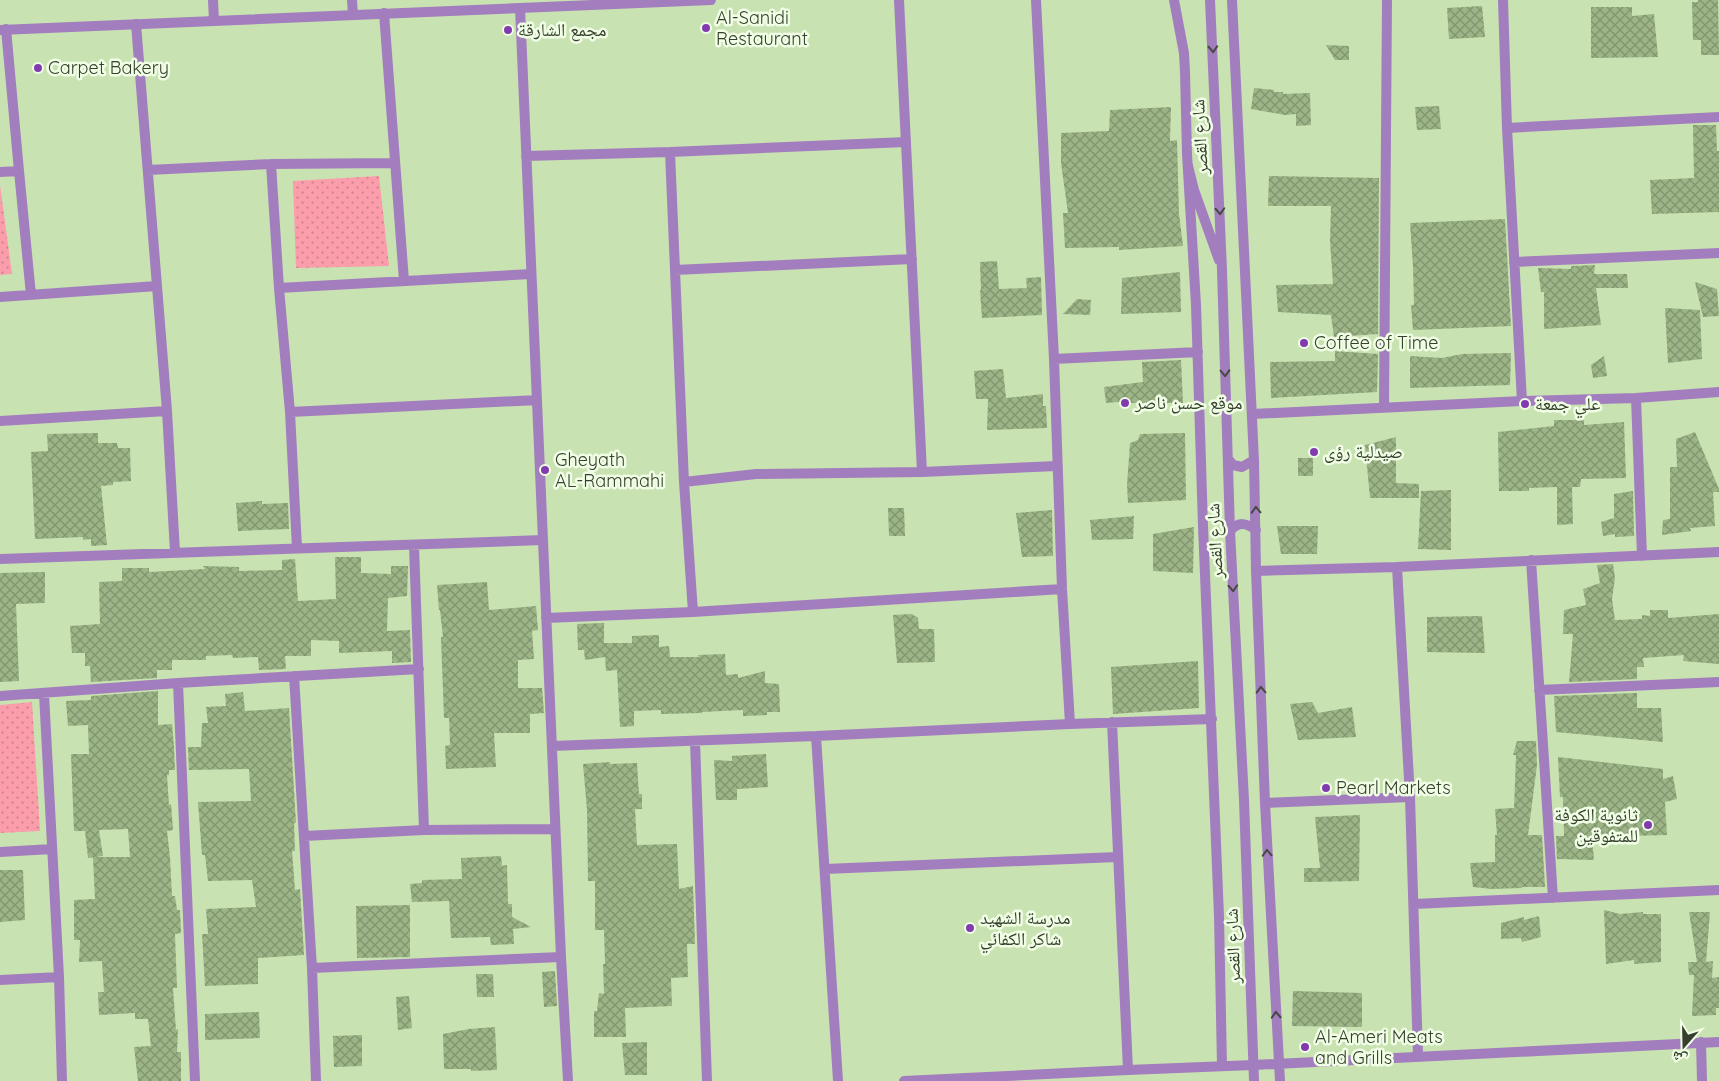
<svg xmlns="http://www.w3.org/2000/svg" width="1719" height="1081" viewBox="0 0 1719 1081" font-family="Quicksand,'Noto Naskh Arabic',sans-serif">
  <defs>
    <pattern id="garden-dots" width="8" height="8" patternUnits="userSpaceOnUse" patternTransform="scale(1.25)"><rect width="8" height="8" fill="#fb9dab"/><path d="M2 2h.1M6 6h.1" fill="none" stroke="#cc818c" stroke-width="1.8" stroke-linecap="round"/></pattern>
    <pattern id="building-cross-hatch" width="8" height="8" patternUnits="userSpaceOnUse" patternTransform="scale(1.25)"><rect width="8" height="8" fill="#9cb486"/><path d="M0 0l8 8M0 8l8-8" fill="none" stroke="#80946e"/></pattern>
  </defs>
  <rect width="100%" height="100%" fill="#c9e2b2"/>
  <!-- garden -->
  <path fill="url(#garden-dots)" d="M379,176L389,266L296,268L293,181Z
    M0,185L12,274L0,275Z
    M32,702L40,831L0,833V705Z"/>
  <!-- building -->
  <path fill="url(#building-cross-hatch)" d="M1698,0H1718L1719,55H1701V40H1693L1692,2H1698Z
    M1482,6L1485,37L1449,39L1447,8Z
    M1591,7H1632V16L1654,14L1658,57L1591,58Z
    M1326,45L1349,46V60H1335Z
    M1254,88L1274,90V92H1283V94L1310,93L1311,125L1296,126V114L1285,115L1251,109Z
    M1439,106L1441,129L1417,130L1415,107Z
    M1171,107L1170,141L1177,140L1179,214L1183,246L1119,250V247L1065,248L1063,213H1068L1061,163V133L1109,131L1110,110Z
    M1693,125H1716L1717,151H1719V212L1652,214L1650,180L1694,178Z
    M1269,176L1379,178L1378,334L1334,337L1331,315L1278,312L1276,285L1333,284L1330,241L1331,206H1268Z
    M1505,219L1511,326L1413,330L1411,305H1414L1413,266L1410,223Z
    M997,261L999,289L1027,288L1026,278L1041,277L1042,315L982,318L980,290H981L980,262Z
    M1595,265L1594,274H1627L1628,288H1596L1601,325L1544,329V292H1541L1538,268L1571,269V266Z
    M1180,272L1181,312L1121,314L1122,278Z
    M1695,282L1717,289L1719,316L1703,317Z
    M1077,299L1091,300L1090,315L1063,314Z
    M1665,308L1700,310L1702,359L1668,363Z
    M1335,351L1378,354L1377,392L1271,398L1270,362L1335,361Z
    M1511,353L1510,385L1410,388V356L1442,358L1462,354Z
    M1604,356L1607,376L1593,378L1591,365Z
    M1181,360L1183,403H1130V401L1106,403L1104,387L1143,382L1142,362Z
    M1003,369L1006,398L1043,394V406H1046L1047,428L987,430L988,399H976L974,371Z
    M1554,420H1584V425L1624,422L1626,478L1581,479L1580,487H1572L1573,524L1557,525V487L1529,488V491H1499L1498,432L1554,426Z
    M1695,432L1719,489V492H1713L1715,526L1690,528L1691,531L1662,535L1663,520L1670,519V467H1677L1676,439Z
    M98,433V443H117L118,448H130L131,481L113,482V485L101,486L107,545L91,546V539L83,540V537L35,539L31,452L48,451L47,434Z
    M1185,433L1186,500L1128,503L1127,485L1130,443L1138,440L1140,434Z
    M1396,437V483L1419,484V498H1370L1365,445Z
    M1298,458H1313V476H1298Z
    M1451,490V550L1418,549L1421,491Z
    M1633,491L1634,536L1615,537V534L1603,536L1601,522L1614,518V494Z
    M262,501V504L288,503L289,529L238,531L236,503Z
    M888,508H904L905,536H889Z
    M1052,510L1053,556L1022,557L1016,513Z
    M1134,516L1133,539L1092,540L1090,520Z
    M1277,526H1318L1317,554H1281Z
    M1194,527L1193,573L1153,571V534Z
    M335,557H361V573L391,574V566H408L407,596L388,598L387,631L410,630L411,662L392,663V651L339,653V641L311,640V656H285L286,669L259,670L258,657L233,658L232,655L206,656V660H172V670H157V678L91,682L90,666H85V653H72L70,626L100,624L99,582L122,581V568H149V572L205,569L203,566L239,567V571L282,570V560L295,559L298,601L336,599Z
    M1613,564L1615,578L1612,599L1615,620L1642,619V615L1650,616V610H1668V618L1719,614V664L1683,661L1684,655L1643,658L1644,667H1637V679L1569,682L1573,634H1563L1564,610L1586,605L1583,589L1600,583L1597,565Z
    M45,572V603L16,604L19,681L0,682V573Z
    M487,582L489,610L536,606L538,630L532,631L534,659L518,660V688H542L544,713L530,714V733H494L496,767L446,769L445,746L450,745L449,718H444L441,637H443L440,610H439L437,585Z
    M912,614L918,618L919,629H934L935,662L897,663L893,615Z
    M1482,616L1485,653L1427,652V617Z
    M604,623V643H632V636L659,635V647L669,646L670,657H699L698,655L725,654L726,675L738,674V678L765,671V683L779,684L780,712H767V715L743,716V710L702,712V713L661,714V710L634,711V726L620,727L617,670L606,671L605,657L585,660L584,650H578L577,624Z
    M1198,661L1199,708L1113,714L1111,667Z
    M158,691V725L172,724L174,747L175,770H169V775H167L169,805L171,804L173,830L167,831L170,857L172,896H175L177,910H180L181,933L175,934L177,988H173L176,1030L178,1029L177,1052H181V1081H138L134,1047L151,1046L148,1019H135V1013L99,1015L98,992H104L102,961L79,962L80,940H74V900L95,899L93,857H130L128,829L99,830L103,856L88,858L85,831H74L71,754H89L88,725L68,726L66,701L91,700V696Z
    M243,692L245,711L289,708L296,823H294L295,851H292L295,890L300,889L304,955L258,958V984L205,986L202,934H208L206,909L256,907L252,880L208,881L205,855H202L198,802L251,801L249,769L189,770L188,747H201L202,723H208L206,707L226,706L225,694Z
    M1637,693V708H1661L1663,742L1556,732L1554,696Z
    M1312,702L1318,713L1352,707L1356,737L1298,740L1290,704Z
    M1517,741H1536L1537,765L1528,835H1542L1545,887H1522V888L1492,889L1473,887L1470,863L1495,862V835H1497L1495,809L1514,808L1516,755H1513Z
    M766,754L768,787L737,789V800H716L714,760L732,761V756Z
    M1558,757L1663,769V779L1673,776L1677,799L1665,802L1667,835L1592,837L1594,860L1557,859L1556,836H1564L1563,797H1560Z
    M610,762V764L637,763L639,794H642V809H635L637,845L677,844L679,889L693,886L695,944H687L688,977L671,978L672,1006L625,1008L626,1037H594V1011H597L599,993L604,994L603,964H605L604,930H595V881H588L587,810L583,764Z
    M1360,815L1359,881L1304,882V868H1320L1315,817Z
    M501,856L502,866L507,865L508,904H512V917L531,927L513,929L514,944L491,945L490,937L451,938L449,901L412,902L410,884L422,883V880L462,879L461,858Z
    M0,870H23L25,920L0,922Z
    M410,905V957L357,958L356,906Z
    M1604,910L1620,914L1643,912V914H1661V962L1634,964V960L1606,964Z
    M1689,912H1710L1706,962L1713,961L1712,978L1719,977V1008H1716V1015L1692,1016L1694,975H1689L1688,962H1697Z
    M1539,916L1541,937L1522,942L1521,938L1501,939V923L1524,917V920Z
    M555,971L557,1006L544,1007L542,972Z
    M476,974H493L494,997H477Z
    M1293,991L1362,993V1027L1292,1026Z
    M409,996L412,1028L398,1030L396,997Z
    M259,1012L260,1038L205,1040V1014Z
    M495,1027L497,1070L471,1071V1069H444L443,1034L469,1029Z
    M362,1035V1066L334,1067L333,1036Z
    M647,1042V1075H625L622,1043Z"/>
  <g fill="none" stroke-linecap="round" stroke-linejoin="round">
    <!-- minor -->
    <path stroke="#a37ebe" stroke-width="10" d="M213,0L214,21
      M352,0L353,15
      M899,0L922,472
      M1036,0L1054,359L1062,589L1070,724
      M1174,0L1184,53L1185,72L1187,154L1196,305L1203,526L1219,916L1222,1066
      M1503,0L1507,128L1522,401
      M520,8L561,957L568,1081
      M384,13L404,281
      M136,24L167,411L175,552
      M1507,128L1719,117
      M670,152L684,482L693,612
      M526,156L670,152L906,142
      M271,164L279,288L290,412L297,548
      M148,170L271,164L395,163
      M19,171L31,295
      M0,172L19,171L6,29
      M1514,262L1719,253
      M675,270L912,259
      M279,288L531,274
      M0,297L157,286
      M1054,359L1198,352
      M1636,398L1642,556
      M1384,408L1387,0
      M290,412L537,400
      M1252,414L1522,401L1636,398L1719,392
      M0,421L167,411
      M684,482L756,474L922,472L1057,466
      M414,546L424,830
      M0,559L543,540
      M1531,560L1553,898
      M1397,567L1410,797L1418,1056
      M1256,571L1397,567L1719,552
      M546,618L693,612L1062,589
      M294,676L312,968L316,1081
      M178,683L195,1081
      M1539,690L1719,682
      M44,694L59,977L62,1081
      M0,696L178,683L419,669
      M1112,722L1128,1070
      M816,736L838,1081
      M695,741L707,1081
      M552,746L816,736L1070,724L1212,719
      M1265,803L1410,797
      M304,836L424,830L555,829
      M0,852L52,849
      M825,869L1117,857
      M1414,904L1719,890
      M312,968L561,957
      M0,980L59,977
      M1701,1042L1702,1081
      M904,1081L1128,1070L1253,1065"/>
    <!-- tertiary -->
    <path stroke="#a37ebe" stroke-width="10" d="M1210,0L1222,270L1230,531L1244,800L1254,1081
      M1232,0L1254,460L1256,571L1265,803L1280,1081
      M0,30L711,0
      M1188,166L1194,190L1219,260
      M1228,459L1233,465L1242,467L1254,460
      M1230,531C1239,521 1246,523 1256,530
      M1253,1065L1719,1042"/>
  </g>
  <!-- one-way arrows -->
  <defs><path id="oneway-chevron" d="M-2-3.5L2.5 0L-2 3.5" fill="none" stroke-width="1.6" stroke-linecap="round" stroke-linejoin="round" transform="scale(1.25)"/></defs>
  <g stroke="#464943">
    <use href="#oneway-chevron" transform="translate(1213 49) rotate(87)"/>
    <use href="#oneway-chevron" transform="translate(1220 211) rotate(87)"/>
    <use href="#oneway-chevron" transform="translate(1225 373) rotate(88)"/>
    <use href="#oneway-chevron" transform="translate(1256 510) rotate(-92)"/>
    <use href="#oneway-chevron" transform="translate(1233 588) rotate(87)"/>
    <use href="#oneway-chevron" transform="translate(1261 690) rotate(-92)"/>
    <use href="#oneway-chevron" transform="translate(1267 853) rotate(-93)"/>
    <use href="#oneway-chevron" transform="translate(1276 1015) rotate(-93)"/>
  </g>
  <!-- markers -->
  <g fill="#823bae" stroke="#f1fee6" stroke-width="2">
    <circle cx="706" cy="28" r="5"/>
    <circle cx="508" cy="30" r="5"/>
    <circle cx="38" cy="68" r="5"/>
    <circle cx="1304" cy="343" r="5"/>
    <circle cx="1125" cy="403" r="5"/>
    <circle cx="1525" cy="404" r="5"/>
    <circle cx="1314" cy="452" r="5"/>
    <circle cx="545" cy="470" r="5"/>
    <circle cx="1326" cy="788" r="5"/>
    <circle cx="1648" cy="825" r="5"/>
    <circle cx="970" cy="928" r="5"/>
    <circle cx="1305" cy="1047" r="5"/>
  </g>
  <g text-anchor="middle" stroke-width="5" stroke-linejoin="round" paint-order="stroke">
    <!-- poi labels -->
    <g font-size="18" fill="#36402d" stroke="#f1fee6" text-anchor="start">
      <text x="716" y="24">Al-Sanidi<tspan x="716" dy="21">Restaurant</tspan></text>
      <text x="518" y="36">مجمع الشارقة</text>
      <text x="48" y="74">Carpet Bakery</text>
      <text x="1314" y="349">Coffee of Time</text>
      <text x="1135" y="409">موقع حسن ناصر</text>
      <text x="1535" y="410">علي جمعة</text>
      <text x="1324" y="458">صيدلية رؤى</text>
      <text x="555" y="466">Gheyath<tspan x="555" dy="21">AL-Rammahi</tspan></text>
      <text x="1336" y="794">Pearl Markets</text>
      <text x="1638" y="821" text-anchor="end">ثانوية الكوفة<tspan x="1638" dy="21">للمتفوقين</tspan></text>
      <text x="980" y="924">مدرسة الشهيد<tspan x="980" dy="21">شاكر الكفائي</tspan></text>
      <text x="1315" y="1043">Al-Ameri Meats<tspan x="1315" dy="21">and Grills</tspan></text>
    </g>
    <!-- street labels -->
    <g font-size="18" fill="#36402d" stroke="#f1fee6">
      <text transform="translate(1200 137) rotate(-93)" y="6">شارع القصر</text>
      <text transform="translate(1215 541) rotate(-93)" y="6">شارع القصر</text>
      <text transform="translate(1233 946) rotate(-92)" y="6">شارع القصر</text>
    </g>
  </g>
  <!-- north arrow -->
  <g transform="translate(1684 1046) rotate(200)" stroke="#f1fee6" stroke-width="4" paint-order="stroke">
  <path d="M0-4L9 19L0 12L-9 19Z" fill="#36402d"/>
  <text y="-8" font-size="14" font-weight="bold" text-anchor="middle" fill="#36402d">ش</text>
  </g>
</svg>
